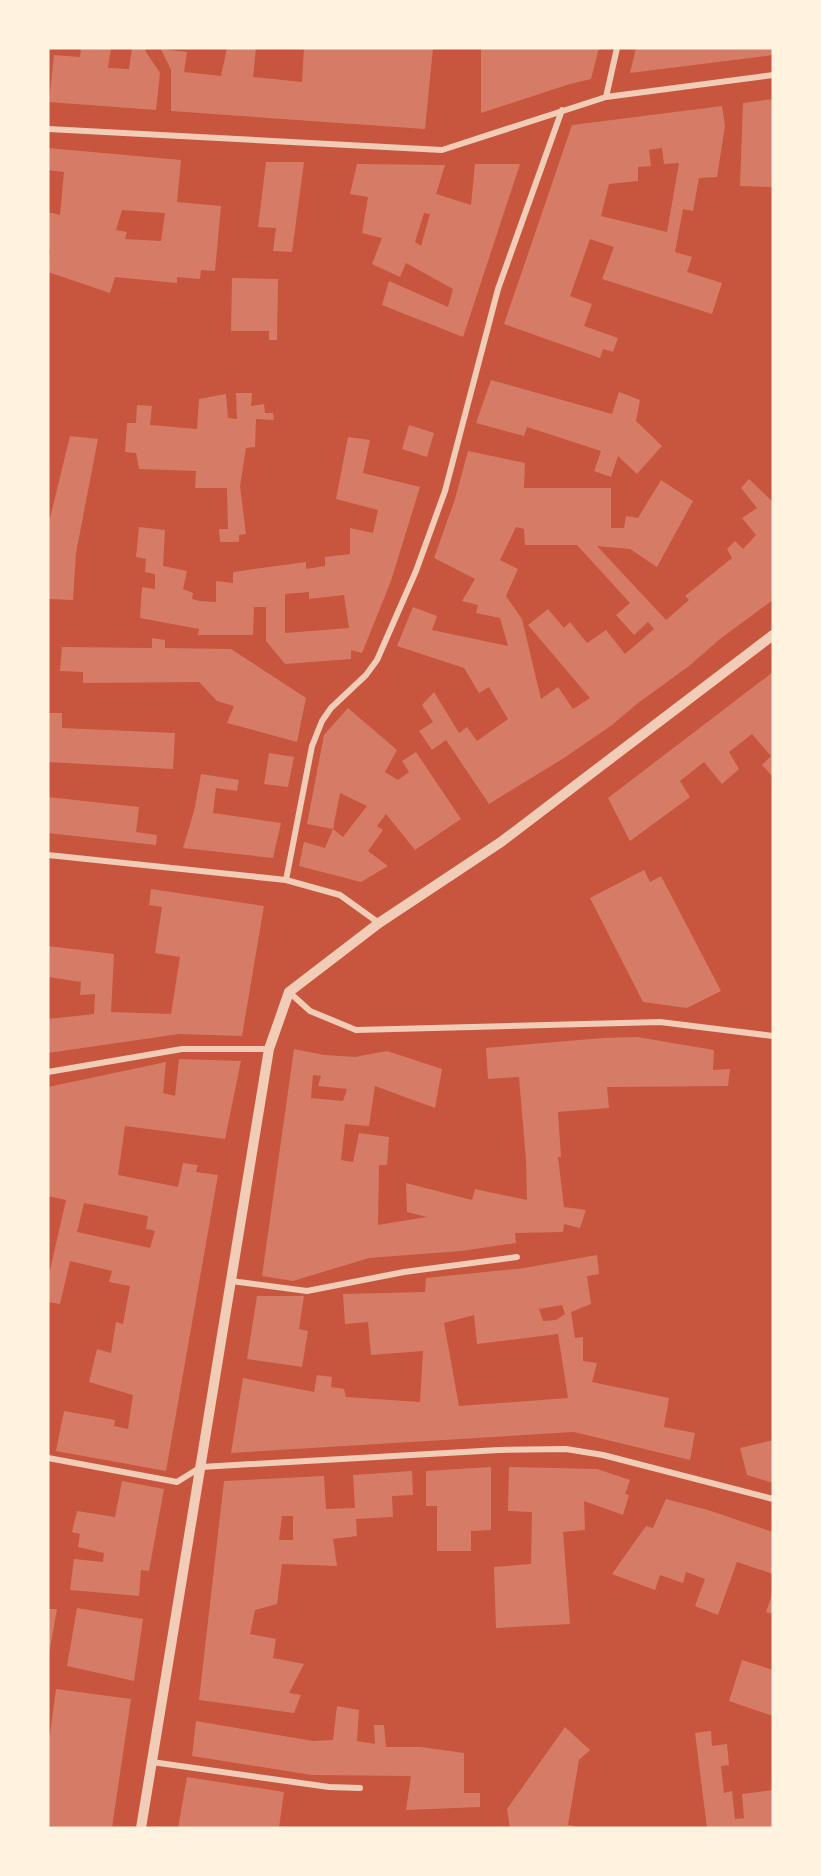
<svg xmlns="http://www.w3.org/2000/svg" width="821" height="1876" viewBox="0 0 821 1876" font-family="Arial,sans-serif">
  <rect width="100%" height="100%" fill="#c8553d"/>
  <!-- building -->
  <path fill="#d67c66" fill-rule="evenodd" d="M81,48H111L108,68L129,69L132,48H145L146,52L160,73L156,110L49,102L54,55L80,57Z
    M227,48H256L253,77L302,82L304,48H433L425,129L171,111V70L161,49L187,52L184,72L221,76Z
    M481,48L513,49L599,48L591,79L570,84L481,113Z
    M636,48H773V55L630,73Z
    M773,99V187L740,186L743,103Z
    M722,106L725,126L717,177L699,178L693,211L683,209L675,252L692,257L687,272L722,283L712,314L602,279L614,247L590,239L570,296L592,304L584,326L618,338L613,352L603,349L600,358L504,324L572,125ZM662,148L664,164L679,163L667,232L601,216L609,184L638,181V167L651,166L649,150Z
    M48,148L181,160L177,202L221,206L215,271L201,270L200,279L177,277V283L115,277L110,293L48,272L50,249H48V212L60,215L64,172L48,170ZM122,210L165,213L161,241L125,239L127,232L116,230Z
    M266,162H304L292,252L273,251L276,228L258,227Z
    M357,164L445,165L436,194L471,205L475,164H520L463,337L382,305L389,281L448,307L453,289L406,263L400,277L372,264L382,238L362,233L368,197L350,194ZM424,213L430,214L421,246L415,242Z
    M232,278L278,279L277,340H269V331H231Z
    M491,380L612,414L619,392L640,400L636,421L662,446L637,474L618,456L611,477L594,471L601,451L527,427L524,436L476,423Z
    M236,393H252L251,406L264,404L265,413H273L274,420L256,419L255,447L246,448L240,486L246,534L239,535V542H220L219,529H228L227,488H195L196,471L139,469L136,453L125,452L127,423H136L137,405L152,406L150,425L197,429L199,399L226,394L228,418L237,419Z
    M409,425L434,433L427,457L402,449Z
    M70,436L98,439L76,553L73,600L48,599V517L50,518Z
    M348,437L370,440L363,473L420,487L391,581L362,653L351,650V659L285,664L266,641V607H254L253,635H198L199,629L140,618L142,587L155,589V574L145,572L146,559L136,557L139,527L165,530L163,566L187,571L183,589L193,593L192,599L200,601L216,602V581L233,583V572L306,562V569L325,566V557L350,554V528L373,533L378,510L336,499ZM309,592V599L344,595L349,628L285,633V594Z
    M468,451L525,463L524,488H611V528H624L626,516L638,518L661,480L693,501L657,567L630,549L597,546L666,620L689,600L685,596L732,558L727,549L735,541L743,549L756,535L742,518L757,508L741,488L749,479L773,502V600L720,639L689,666L638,703L612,725L564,758L489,804L446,740L432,750L419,731L433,722L422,705L434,692L459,733L467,727L477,741L508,719L489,687L479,693L464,668L397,646L413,607L437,616L432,630L508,646L500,618L476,613L478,605L462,601L475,579L434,558L455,499ZM516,527L524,529L525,545H577L630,603L616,615L634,635L648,622L654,629L625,654L606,630L587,643L570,622L564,628L548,609L528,625L590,698L573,709L558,687L541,699L522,619L506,596L518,569L500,560Z
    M152,638L165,640V648L231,649L306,698L297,742L227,723L234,706L217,701L199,682L83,683V672L60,671L62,647L152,648Z
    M773,672V777L762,765L771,756L752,734L729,752L739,769L722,784L704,762L680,781L690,797L630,841L608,798Z
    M348,708L397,750L385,772L398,780L409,772L402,761L416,752L461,819L415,850L386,814L377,826L383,830L368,851L388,866L361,882L299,866L304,842L325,848L333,829L343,837L367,806L340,793L333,829L307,824L324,735Z
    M48,713H62V728L175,733L173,769L48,762Z
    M269,753L294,757L288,787L264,784Z
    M201,774L239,780L237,791L216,788L213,813L281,823L273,858L183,848L194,811Z
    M48,797L139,807L136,832L157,835L156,845L48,833Z
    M644,870L650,882L661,876L721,991L687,1008L643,1002L590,898Z
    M151,889L264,906L242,1036L179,1034L48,1053V1019L94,1014L95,994L80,995L81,982L48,977V946L114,954L111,1012L171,1014L180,957L155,953L162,907L149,905Z
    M637,1037L714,1050L713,1070L730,1069L728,1086L607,1087L609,1108L558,1112L561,1157H558L564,1207L586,1210L580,1228L564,1224L563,1232L515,1233L516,1243L461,1251L369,1258L293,1281L262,1276L294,1049L324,1055L355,1057L387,1051L442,1069L435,1108L375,1086L369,1126L345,1124L341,1160L353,1162L359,1133L389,1137L387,1165H379L378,1225L427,1217L407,1212L406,1183L472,1200L475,1189L527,1200L526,1160L519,1077L488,1079L486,1048L603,1038ZM313,1075L321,1076L318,1086L347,1089L343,1101L311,1098Z
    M179,1059L241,1061L225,1139L125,1126L118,1175L178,1187L183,1163L198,1165L196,1172L218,1175L166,1471L56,1451L64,1411L115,1420L114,1426L128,1429L133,1395L89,1382L97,1349L111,1353L116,1322L123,1324L130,1286L109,1282L112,1271L70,1261L60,1304L48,1302V1270H50L66,1200L48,1196V1087L166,1062L163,1093L175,1096ZM84,1203L148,1216L146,1229L155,1231L150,1248L77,1232Z
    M597,1255L599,1274L587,1276L591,1304L571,1312L575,1338L583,1337V1361L597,1363L592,1382L669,1398L664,1427L695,1433L690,1460L574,1432L231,1453L243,1378L314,1392L317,1375L332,1377L331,1387L344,1389L346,1397L420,1402L423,1351L371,1355L368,1322L345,1324L343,1294L425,1292L426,1278L524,1268ZM562,1305L565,1314L556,1320L543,1321L539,1309ZM474,1315L477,1344L558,1334L568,1398L459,1406L444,1323Z
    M257,1296H304L299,1329L308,1331L302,1367L247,1359Z
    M773,1440V1483L747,1475L740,1448Z
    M491,1467V1530L471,1531V1551H437V1506H426V1471Z
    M509,1467L597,1469L630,1480L625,1494L629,1495L623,1515L584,1501L585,1530L563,1532L570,1624L496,1628L494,1567L531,1564L532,1512L508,1511Z
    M412,1471L413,1495L392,1496L393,1517L356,1519L357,1536L333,1539L337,1566L282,1564L277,1604L255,1610L250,1634L276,1639L273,1658L304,1664L289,1693L301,1695L294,1713L199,1700L224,1481L324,1476L326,1509L355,1508L353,1475ZM282,1516H293V1540H279Z
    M122,1481L164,1489L149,1571L141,1570L139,1596L70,1590L74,1559L103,1562L104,1553L78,1547L80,1534L72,1532L77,1511L115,1517Z
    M666,1499L708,1510L773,1532V1574L737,1562L718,1615L695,1606L705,1579L686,1572L683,1583L660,1575L655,1590L612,1574L646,1526L653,1528Z
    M773,1592V1614L766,1612Z
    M77,1608L143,1619L134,1681L67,1666Z
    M48,1609H57L49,1654H48Z
    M742,1660L773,1670V1716L729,1701Z
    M56,1689L131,1699L112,1828H59L48,1826V1734H50Z
    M337,1706L359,1710L357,1741L375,1744L374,1725H384L386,1747H421L464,1753V1793H480V1807L406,1810L411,1776L312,1775L192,1756L196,1721L313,1741L333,1740Z
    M565,1727L590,1750L579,1760L568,1825L584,1828H510L507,1809Z
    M711,1731L712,1746L727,1744L729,1765L721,1766L724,1793L732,1791L735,1819L744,1818L742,1794L773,1790V1828H707L695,1733Z
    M187,1777L284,1792L279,1828H178Z"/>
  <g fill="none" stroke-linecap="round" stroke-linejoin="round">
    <!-- minor -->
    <path stroke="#f1ccb7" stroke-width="6" d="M606,97L617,48
      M48,129L442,150L606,97L773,75
      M48,855L286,880L340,895L379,923
      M286,880L312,746L322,721L331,708L366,675L377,660L416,571L445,491L498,289L562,110
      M289,992L310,1011L356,1030L660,1022L773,1036
      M48,1072L182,1049H269
      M231,1281L307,1291L404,1272L517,1257
      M48,1458L177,1482L201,1467L499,1450L566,1449L603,1455L773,1499
      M152,1762L329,1787L360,1788"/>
    <!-- tertiary -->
    <path stroke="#f1ccb7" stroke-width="10" d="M141,1828L269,1049L289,992L379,923L501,842L773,635"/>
  </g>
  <!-- border -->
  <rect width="821" height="1876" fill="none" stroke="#fff3e0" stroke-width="99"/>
</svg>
